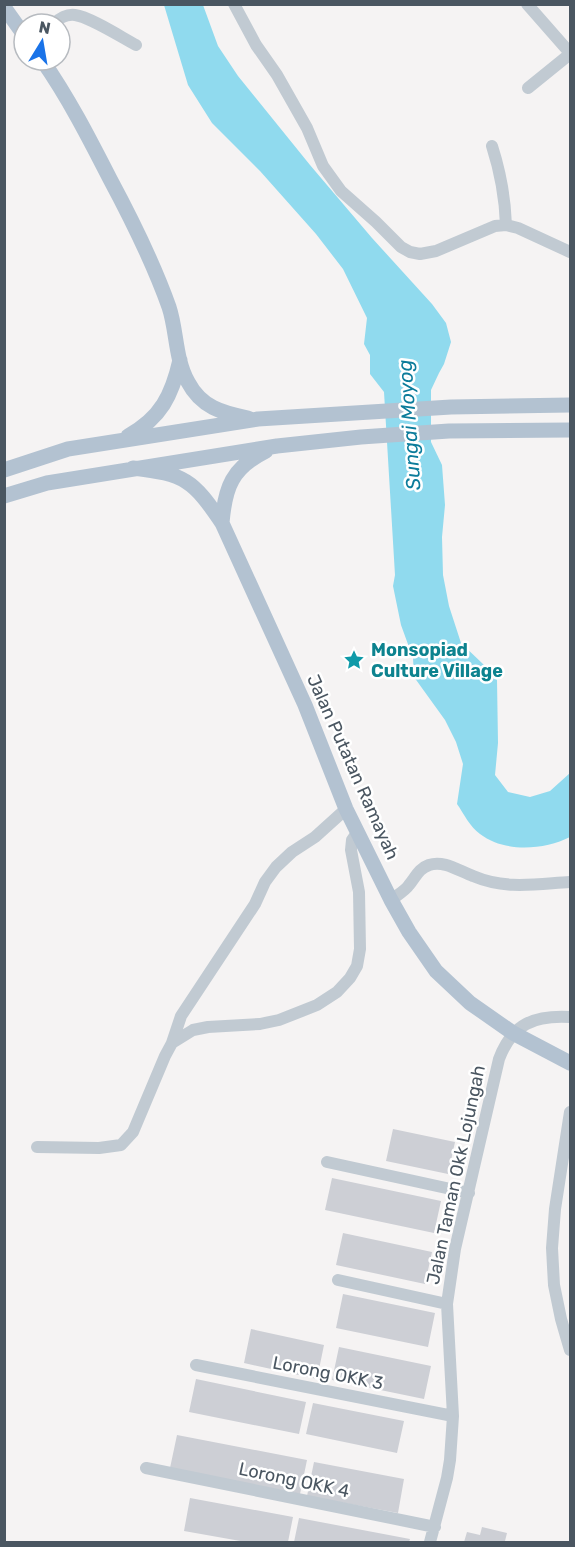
<svg xmlns="http://www.w3.org/2000/svg" width="575" height="1547" viewBox="0 0 575 1547" font-family="Rubik,sans-serif">
  <rect width="100%" height="100%" fill="#f5f3f3"/>
  <!-- water -->
  <path fill="#90daee" d="M164,5H203L218,46L238,76L310,165L372,238L432,304L446,323L451,342L444,364L439,373L431,390V442L442,465L445,505L442,537L443,575L449,606L461,643L483,664L497,680L498,743L495,775L508,792L530,797L550,791L570,773V837C544,850 505,853 480,834C470,827 464,814 457,804L463,764L456,742L445,720L414,677L413,658L401,625L393,586L395,575L384,392L370,374V355L364,344L367,318L343,269L316,234L260,171L212,123L188,85Z"/>
  <!-- building -->
  <path fill="#cdcfd5" d="M393,1129L455,1142L448,1174L386,1161Z
    M332,1178L441,1201L434,1233L325,1210Z
    M343,1233L432,1252L425,1284L336,1265Z
    M343,1294L435,1313L428,1347L336,1328Z
    M251,1329L324,1345L317,1379L244,1363Z
    M339,1347L431,1366L424,1399L332,1380Z
    M196,1379L306,1402L299,1434L189,1412Z
    M313,1403L404,1421L397,1453L306,1434Z
    M177,1435L307,1460L300,1494L170,1468Z
    M314,1462L404,1479L398,1513L307,1496Z
    M190,1498L293,1517L288,1542H246L184,1531Z
    M299,1518L410,1539L409,1542H294Z
    M482,1527L507,1533L505,1541L509,1542H464L467,1532L480,1535Z"/>
  <g fill="none" stroke-linecap="round" stroke-linejoin="round">
    <!-- minor -->
    <path stroke="#c1cad2" stroke-width="12" d="M234,4L256,45L277,75L307,128L323,166L341,191L376,222L401,247L410,252L420,254L436,251L495,226L506,225L518,228L570,252
      M527,4L570,53
      M54,24C59,18 67,14 75,15C90,17 121,37 136,45
      M528,88L570,54
      M492,146C501,174 505,196 506,225
      M391,900C397,895 405,891 409,885C416,877 418,869 429,865C444,860 459,871 473,876C506,890 536,884 570,882
      M172,1043L181,1016L255,904L265,882L276,867L292,852L315,837L346,809
      M570,1112L555,1209L552,1248L554,1285L561,1319L570,1350
      M37,1147L99,1148L121,1145L133,1132L165,1056L172,1043L193,1030L208,1027L260,1024L279,1020L317,1005L337,992L350,978L357,966L360,949L359,892L351,850L352,840L357,833
      M327,1162L469,1193
      M338,1280L447,1304
      M196,1365L453,1416
      M146,1468L435,1527
      M430,1542L447,1478L450,1460L453,1416L447,1304L455,1249L499,1059C512,1024 534,1015 570,1017"/>
    <!-- major -->
    <path stroke="#b3c2d1" stroke-width="15" d="M4,7L24,35
      M42,60C68,97 89,138 110,179C132,220 153,262 169,307C177,331 175,359 188,382C201,407 222,413 248,418
      M128,436C161,418 172,395 180,360
      M133,468C185,474 193,480 222,523L305,705L346,809L391,900L409,932L436,971L470,1003L513,1033L570,1063
      M4,470L68,449L258,419L451,407L570,405
      M4,496L47,483L277,446L361,437L449,431L570,430
      M222,523C225,487 232,468 266,451"/>
  </g>
  <!-- icons -->
  <defs>
    <g id="sight-bare" transform="scale(1.62)"><path d="M0-6L1.8-2.2L6-1.7L2.9 1.2L3.7 5.4L0 3.3L-3.7 5.4L-2.9 1.2L-6-1.7L-1.8-2.2Z" fill="#0f9aa8" stroke="#fff" stroke-width="2.5" paint-order="stroke"/></g>
  </defs>
  <g fill-rule="evenodd">
    <use href="#sight-bare" x="354" y="660"/>
  </g>
  <g text-anchor="middle" stroke-width="5" stroke-linejoin="round" paint-order="stroke">
    <!-- culture labels -->
    <g font-size="18" font-weight="bold" fill="#0d838f" stroke="#fff" text-anchor="start">
      <text x="371" y="656">Monsopiad<tspan x="371" dy="21">Culture Village</tspan></text>
    </g>
    <!-- street labels -->
    <g font-size="18" fill="#4a5661" stroke="#fff">
      <text transform="translate(353 767) rotate(66)" y="6">Jalan Putatan Ramayah</text>
      <text transform="translate(456 1175) rotate(-78)" y="6">Jalan Taman Okk Lojungah</text>
      <text transform="translate(328 1373) rotate(11)" y="6">Lorong OKK 3</text>
      <text transform="translate(294 1480) rotate(12)" y="6">Lorong OKK 4</text>
    </g>
    <!-- water labels -->
    <g font-size="20" font-style="italic" fill="#0c7c9b" stroke="#fff">
      <text transform="translate(409 425) rotate(-94)" y="7">Sungai Moyog</text>
    </g>
  </g>
  <!-- border -->
  <rect width="575" height="1547" fill="none" stroke="#4a5661" stroke-width="12"/>
  <!-- north arrow -->
  <g transform="translate(42 42) rotate(11)"><circle r="28" fill="#ffffff" stroke="#b7bbc0" stroke-width="1.5"/>
  <path d="M0-4.5L10 22L0 15L-10 22Z" fill="#1a73e8"/>
  <text y="-9" font-size="16" font-weight="bold" text-anchor="middle" fill="#4a5661">N</text>
  </g>
</svg>
